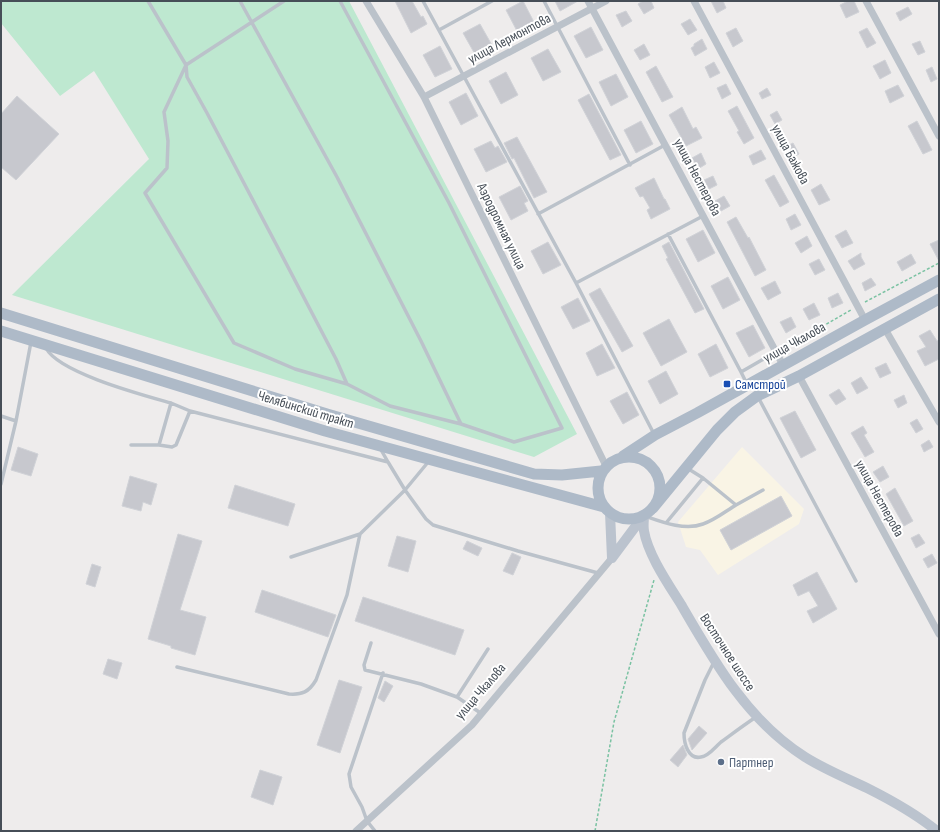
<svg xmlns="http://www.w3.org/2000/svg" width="940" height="832" viewBox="0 0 940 832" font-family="'Sofia Sans Condensed',sans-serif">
  <rect width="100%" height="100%" fill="#eeecec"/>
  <!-- commercial -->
  <path fill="#f9f4e5" d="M742,447L804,509L799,524L718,575L700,550L686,547L678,522Z"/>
  <!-- green -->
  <path fill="#bee8d0" d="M1,1H349L577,434L534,457L12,295L149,159L94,71L60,96L1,23Z"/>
  <!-- building -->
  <path fill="#c7c8ce" stroke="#d0d2d7" d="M395,1H412L421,17L423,16L427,24L411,33Z
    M523,1L535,24L518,33L506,10Z
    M555,1H578L560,11Z
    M643,1H651L654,8L644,14L638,4Z
    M711,1H723L726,8L717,13Z
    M848,1H854L859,12L846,18L840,5Z
    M908,7L912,14L900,21L896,13Z
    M626,11L632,21L622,27L616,15Z
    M690,19L697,30L688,35L681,24Z
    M480,24L493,47L476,56L463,33Z
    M591,27L603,50L586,58L574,36Z
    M736,28L743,41L733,47L726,33Z
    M867,28L876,43L867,48L859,32Z
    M702,39L707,49L695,56L691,48L694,46V44Z
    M920,41L925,52L918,55L912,44Z
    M644,44L650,55L640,60L634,50Z
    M440,46L452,69L435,77L423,55Z
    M548,49L561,72L543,81L531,58Z
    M885,60L891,73L880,79L873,66Z
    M714,62L720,73L710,78L705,67Z
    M656,66L673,97L662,102L646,72Z
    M932,67L937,79L931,82L926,70Z
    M506,72L518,95L501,104L489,81Z
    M616,74L628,97L611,106L599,82Z
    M726,84L731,94L722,99L717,88Z
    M898,85L904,96L890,103L885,91Z
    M767,88L771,95L762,99L759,93Z
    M466,93L478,116L461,125L449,102Z
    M589,94L621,155L610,160L578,100Z
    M17,96L59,134L16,180L1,167V114Z
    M737,106L754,138L744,144L737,132L739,131L728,111Z
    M682,107L693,129L696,127L702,138L686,146L669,115Z
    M777,111L782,120L775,124L770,115Z
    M641,121L653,144L636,153L624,130Z
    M917,121L932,150L923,154L908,126Z
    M517,137L547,192L534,198L514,158L512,159L504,143Z
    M491,141L495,148L498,146L507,162L486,172L474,149Z
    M793,143L799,154L793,157L787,146Z
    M761,150L766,159L753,165L749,156Z
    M701,153L706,164L698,169L692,158Z
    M774,175L789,202L780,207L765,180Z
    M713,176L717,185L709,189L704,180Z
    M654,178L664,199H665L670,209L651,219L647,210L650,208L643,196L640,197L635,188Z
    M821,184L830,200L819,205L811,190Z
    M520,186L528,201L524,203L528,211L511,220L499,197Z
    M724,196L730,206L721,211L715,201Z
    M795,214L801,225L791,230L786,219Z
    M736,217L748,238L749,237L766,270L755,276L727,222Z
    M703,230L715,253L698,262L686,239Z
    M846,230L853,243L842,248L835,236Z
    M807,236L812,246L801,253L795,243Z
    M939,240V261L930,244Z
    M548,242L561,265L543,274L531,251Z
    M669,242L704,309L695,313L666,259L668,258L662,246Z
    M861,253V257L865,264L854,270L848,261Z
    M911,254L916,263L902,271L897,262Z
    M819,259L825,270L815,275L809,264Z
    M728,277L740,300L723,309L711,286Z
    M871,278L876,285L865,291L862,283Z
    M775,281L781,293L768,300L761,288Z
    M600,288L633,346L622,352L589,294Z
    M838,293L843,303L832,308L828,298Z
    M578,298L590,321L573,329L561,307Z
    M814,303L820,315L809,320L803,309Z
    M791,317L796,327L786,333L780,322Z
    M669,319L687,352L661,366L643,333Z
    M753,325L765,348L749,357L736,333Z
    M930,330L937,341L939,340V359L925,366L917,351L926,347L919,336Z
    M602,344L615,368L597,376L586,353Z
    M716,344L728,368L710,377L698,354Z
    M886,363L891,373L880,378L875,368Z
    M666,371L678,394L660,404L648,381Z
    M861,377L868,388L857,394L851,383Z
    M839,389L846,399L836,405L829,395Z
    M627,392L639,415L623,424L610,401Z
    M904,395L907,403L898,408L894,400Z
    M795,411L816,450L801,458L780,418Z
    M917,419L923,429L916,433L910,423Z
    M863,426L867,433L864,435L874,452L865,457L851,433Z
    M929,440L933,447L924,452L921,445Z
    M18,447L38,454L31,476L11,470Z
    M883,466L889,477L880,482L873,472Z
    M130,476L157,484L151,505L143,502L141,511L122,506Z
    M235,485L295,504L288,526L228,508Z
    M895,488L913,521L904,526L886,494Z
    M781,496L792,516L731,550L720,530Z
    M178,534L202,541L180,610L206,617L195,655L171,648V646L148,639Z
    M919,534L925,543L916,548L911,538Z
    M397,536L416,541L408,572L388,566Z
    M467,541L482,548L478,556L463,549Z
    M512,553L521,557L513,575L503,571Z
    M932,554L937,563L928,568L923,559Z
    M92,564L101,567L95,587L86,584Z
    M817,572L837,609L813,623L807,611L818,606L809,591L798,596L793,585Z
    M262,590L336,615L328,637L255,612Z
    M363,597L464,630L455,655L355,621Z
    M108,659L122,663L117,679L103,674Z
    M339,680L362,687L340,753L317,745Z
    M385,681L393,686L384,702L378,698Z
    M699,726L707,733L692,750L688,739Z
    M683,745L687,755L678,767L670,760Z
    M260,770L282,777L273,805L251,797Z"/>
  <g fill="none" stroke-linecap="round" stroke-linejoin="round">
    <!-- path -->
    <path stroke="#7ac2a2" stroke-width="1.5" stroke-dasharray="3 2" stroke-linecap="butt" d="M865,302L939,263
      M783,349L851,310
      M595,831L614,722L654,580"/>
    <!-- lane -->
    <path stroke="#bbc2ca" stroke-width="3.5" d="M148,1L186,65L187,77L207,113L276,244L336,359L347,384L295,369L234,343L145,193L167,168L168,141L164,112L186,65L284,1
      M240,1L337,177L421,341L461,424L514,442L562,428L449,203L340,1
      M423,1L576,283L654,434
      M544,1L630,165
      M439,30L492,1
      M538,214L665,145
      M668,234L741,372L776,352
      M576,283L703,216
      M46,348C59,373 143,395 171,403L159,445H131
      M741,372L747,384
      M347,384L390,406L461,424
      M758,397L856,581
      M171,403L190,411L388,462L405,490L360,534L347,595L316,680C309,692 302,695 289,694L177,667
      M1,416L16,421
      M159,445L172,447L176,445L190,411
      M380,448L388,462
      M429,461L405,490L426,519L433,525L518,551L598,573
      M687,468L703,478
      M1,484L16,421L31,342
      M736,505L763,490
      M645,516C662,522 685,531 703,524C715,520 726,511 736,505L703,478L666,523
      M291,557L360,534
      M371,643L364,665L365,670L421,684L457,697L482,714
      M714,662L705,680L684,733C684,743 688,760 701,757C709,756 715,747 721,742C732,734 744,725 756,717
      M457,697L488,649
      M375,831L367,821L362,807L351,787L349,774L383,673"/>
    <!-- street -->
    <path stroke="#bbc2ca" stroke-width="7" d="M366,1L424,97L606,466
      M588,1L783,365
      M694,1L865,320
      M866,1L939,136
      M424,97L606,1
      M885,329L939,422
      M799,376L939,634
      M356,831L472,725L612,558"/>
    <!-- secondary -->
    <path stroke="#bbc3ce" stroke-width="10" d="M610,513L612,558
      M644,515C644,520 643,526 644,531C648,555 669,585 682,606C715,663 748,721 805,757C824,769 846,778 867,788C891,800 916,814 937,831
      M612,558L644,515"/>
    <!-- primary -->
    <path stroke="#aebac8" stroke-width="11" d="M1,313L327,414L534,474L562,475L601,471
      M1,331L325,431L604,507
      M623,456L655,435L697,413L865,320L939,280
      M598 488a31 31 0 1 1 62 0a31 31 0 1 1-62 0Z
      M653,508L717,430L735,412L757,396L799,376L939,299"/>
  </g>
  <!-- markers -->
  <rect fill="#1a4fb4" stroke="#fff" stroke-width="1.5" x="723" y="380" width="8" height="8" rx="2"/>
  <circle fill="#5c6f8a" stroke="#fff" stroke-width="1.5" cx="721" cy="762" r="4"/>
  <g text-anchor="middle" stroke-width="4" stroke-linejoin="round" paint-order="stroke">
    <!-- street labels -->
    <g font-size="14" fill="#464e57" stroke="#fff">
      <text transform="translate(509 38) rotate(-28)" y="5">улица Лермонтова</text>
      <text transform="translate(791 154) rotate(62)" y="5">улица Бажова</text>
      <text transform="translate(698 177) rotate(62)" y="5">улица Нестерова</text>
      <text transform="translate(502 226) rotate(64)" y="5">Аэродромная улица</text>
      <text transform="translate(794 342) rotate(-29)" y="5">улица Чкалова</text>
      <text transform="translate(306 409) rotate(17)" y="5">Челябинский тракт</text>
      <text transform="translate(880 498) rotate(61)" y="5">улица Нестерова</text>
      <text transform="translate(728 652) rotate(57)" y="5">Восточное шоссе</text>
      <text transform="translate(480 691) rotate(-49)" y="5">улица Чкалова</text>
    </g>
    <!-- transit labels -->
    <g font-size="14" fill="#164399" stroke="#fff" text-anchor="start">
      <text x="735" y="389">Самстрой</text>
    </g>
    <!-- service labels -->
    <g font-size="14" fill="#4e5e75" stroke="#fff" text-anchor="start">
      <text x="729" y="767">Партнер</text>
    </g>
  </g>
  <!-- border -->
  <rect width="940" height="832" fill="none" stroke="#464e57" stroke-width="4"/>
</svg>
